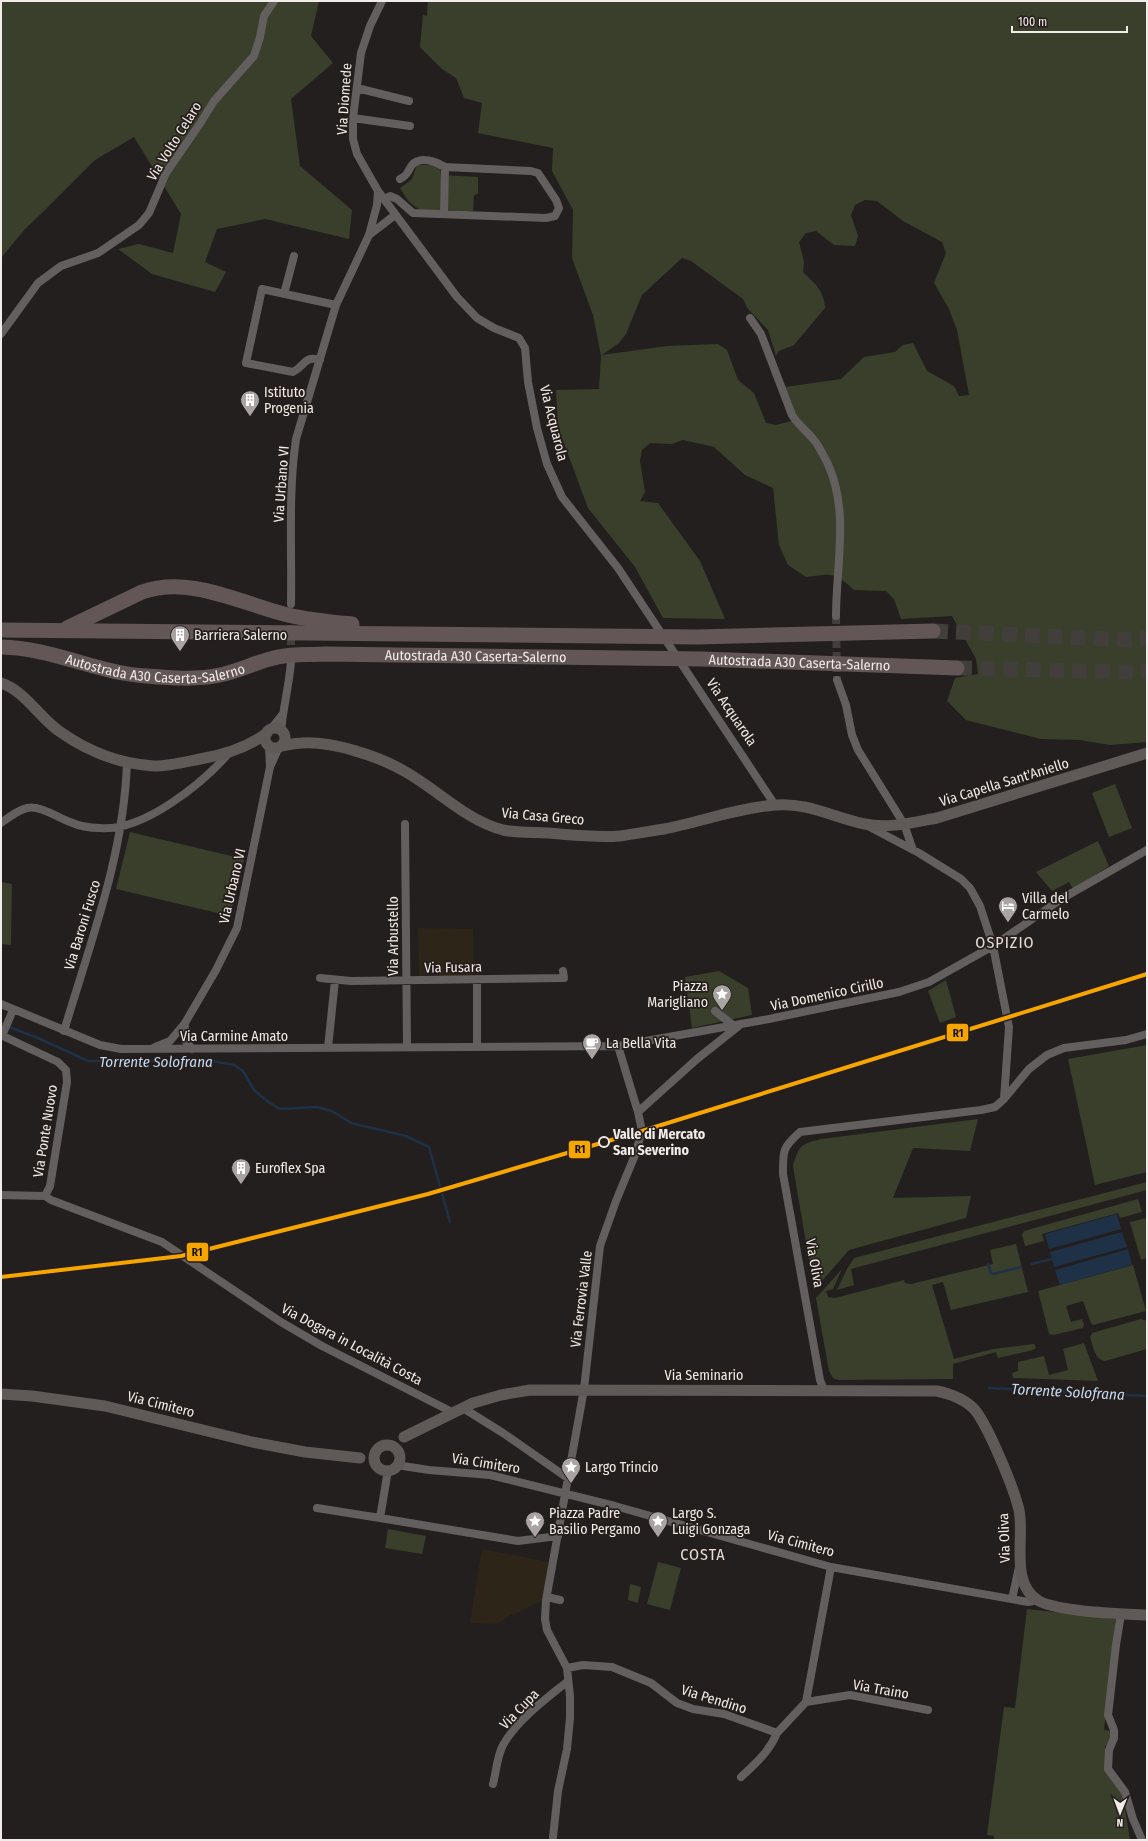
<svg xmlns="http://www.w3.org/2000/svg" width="1148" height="1841" viewBox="0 0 1148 1841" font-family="'Fira Sans Condensed',sans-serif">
  <rect width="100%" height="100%" fill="#231f1e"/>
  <!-- education -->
  <path fill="#2d2517" d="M418,928L473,929V977L443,978L432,968L423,978L419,977Z
    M482,1549L550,1562L542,1601L507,1617L498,1624L470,1623Z"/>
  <!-- green -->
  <path fill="#3a3f2b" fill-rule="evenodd" d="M1,1H319L311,36L333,63L291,99L300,166L352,210L349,239L265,219L217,229L205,262L226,272L215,292L152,274L118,249L139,244L173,253L181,214L134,137L95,160L43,212L25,229L1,258Z
    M428,1H1147V742L1110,745L1080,740L1041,739L966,720L947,701L955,678L978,674L976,659L952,616L901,619L894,599L886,591L854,590C833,571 833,574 806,577L788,565L779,545L773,488L745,475L714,447L683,440L672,444L650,443L642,450L640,461L645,492L640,501L658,503L700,561L725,619L663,618L635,567L588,508L558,427L556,390L599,389L601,356L593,315L572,258L573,210L552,171L553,148L478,133L482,103L464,98L456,78L442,69L420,47L423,15L427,16ZM865,200L877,201L903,221L942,242L946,253L934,283L949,309L957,330L969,395L959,396L954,386L927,371L913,343L903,345L895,352L864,357L841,379L785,387L795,420L776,425L766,423L754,393L738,380L727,350L718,344L667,346L602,355L619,343L626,334L642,295L682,258L691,261L743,299L748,309L768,330L776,356L779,351L794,345L825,308C824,290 815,284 803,272L804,262L799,242L806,233L816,231L834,245L855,246L858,236L851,215L855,205Z
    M417,165H435L440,168L441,175L478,177V194L474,195L473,211L421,210C410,205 406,198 400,188L412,179Z
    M1115,784L1132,828L1109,837L1092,793Z
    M130,832L244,859L230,916L116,889Z
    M1098,841L1109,866L1073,889L1069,882L1052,891L1036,872Z
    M1,882L12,884L11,945L1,944Z
    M719,971L748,988L752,1015L692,1028L685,977Z
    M946,980L956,1017L940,1023L928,991Z
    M1147,1045V1172L1095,1185L1068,1059Z
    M978,1119L970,1151L913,1148L893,1198L971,1196L966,1218L849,1250L814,1290L793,1166C799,1145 801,1144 821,1139Z
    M1147,1182V1190L851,1269L854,1285L837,1290L847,1269L854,1258Z
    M1138,1199L1142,1212L1120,1218L1118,1213L1042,1234L1044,1241L1025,1246L1022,1235L1024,1231Z
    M1147,1218V1258L1141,1260L1130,1222Z
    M1016,1244L1028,1292L951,1310L943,1282L932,1285L954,1359L993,1349L1034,1344L1036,1348L1033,1350L998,1358L996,1352L953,1364V1379L838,1380L833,1378L829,1371L816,1298L842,1269L833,1289L826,1291L828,1297L835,1298L904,1280L905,1283L911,1284L993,1264L990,1250Z
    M1133,1265L1146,1311L1093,1325L1091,1323L1083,1301L1066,1306L1071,1322L1082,1319L1084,1324L1083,1328L1053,1335L1049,1334L1038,1291Z
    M1141,1319L1147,1321V1349L1105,1361C1094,1359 1093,1345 1090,1337L1092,1333Z
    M1084,1343L1098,1381L1013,1378L1012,1373L1018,1371V1362L1044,1356L1049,1375L1068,1370L1063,1349Z
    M388,1529L426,1536L422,1554L385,1548Z
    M658,1562L681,1568L670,1610L647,1604Z
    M630,1584L641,1587L638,1603L628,1600Z
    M1027,1609L1116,1619L1104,1730L1111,1731L1110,1746H1105V1771L1122,1791L1130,1840H994V1836L987,1835L1004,1707L1015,1708Z"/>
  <!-- water -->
  <path fill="#1e3147" d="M1117,1214L1121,1229L1049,1249L1045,1234Z
    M1122,1232L1127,1247L1054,1267L1050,1252Z
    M1128,1249L1132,1265L1060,1285L1055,1270Z"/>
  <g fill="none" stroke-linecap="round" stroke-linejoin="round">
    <!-- stream -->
    <path stroke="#1e3147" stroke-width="2.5" d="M1,1024L38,1038L88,1061L207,1060L234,1065L243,1071L254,1090L267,1101L280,1109L317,1107L332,1111L351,1123L406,1136L429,1147L450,1222
      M988,1264L991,1273L993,1274L1021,1267
      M1032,1264L1052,1259
      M989,1388L1147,1396"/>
    <!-- minor-tunnel -->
    <path stroke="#423e3c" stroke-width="8" stroke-dasharray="8 4" stroke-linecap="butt" d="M291,613V658
      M836,616L837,680"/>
    <!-- motorway-tunnel -->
    <path stroke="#423e3c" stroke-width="15" stroke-dasharray="15 8" stroke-linecap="butt" d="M933,631L1131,640L1147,638
      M957,668L1134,672L1147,671"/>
    <!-- minor -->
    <path stroke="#625f5e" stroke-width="8" d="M382,1L370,26L361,53L353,118V139L357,154L378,191L457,297L477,318L494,328L519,338L525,348L528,382L537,428L547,464L562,497L618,568L775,805
      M357,88L409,101
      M353,118L410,126
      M400,179C409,174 407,172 412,165C420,155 437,162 445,167
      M384,199L390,196L397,199L413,213L546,218L555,216L559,208L556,200L538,173L531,171L445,167L444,214
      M369,235L395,215
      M284,294L294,256
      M750,318L761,334L792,415C798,425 807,431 814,440C819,446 823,455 827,462C850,510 836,565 836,616
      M1,334L38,283L61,266L98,253L139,225L149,213L166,173L201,122L214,101L254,56L260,37L264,16L274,1
      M320,360C304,355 305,366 293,372L246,363L262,289L336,305
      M291,604C292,549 288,494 296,439L336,305L369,235L377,205L378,191
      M837,680L846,705L852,735L858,750L904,824L913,850
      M271,729L282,715
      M281,731C283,708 289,686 291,662
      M271,765L279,747
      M1,823C9,817 18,810 27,808C39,805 59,818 70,822C79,826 91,828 100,828C143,832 203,783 229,753
      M405,824L407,1047
      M868,826L919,853L961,879L970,888L980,906L993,946L1009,1027L1004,1099
      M320,978L351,981L564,978L563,971
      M1,1004L100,1045L121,1049L618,1046L769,1019L899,992L929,982L993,946L1063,898L1147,850
      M715,1011L733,1025
      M185,1023V1040L192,1049
      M64,1031C90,943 124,856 127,762
      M1,1035L58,1062L66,1070L67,1082L50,1186L45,1196
      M2,1036L13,1010
      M155,1047L170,1041L185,1023L216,970L237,928L270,767L269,746
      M477,1047V979
      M328,1048L335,980
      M638,1112L697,1059L741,1024
      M1,1195L45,1196L51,1200L162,1242L281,1322L322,1346L454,1413
      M824,1390L820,1380L783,1174C783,1151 782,1148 800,1132L981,1110L995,1107L1004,1099L1029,1069L1047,1055L1064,1048L1126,1040L1147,1034
      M463,1408L503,1433L569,1479
      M398,1463L403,1466L429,1470L490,1475L615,1506L831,1567L1028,1602L1038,1600
      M388,1470L380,1518L518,1541L558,1536
      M317,1508L380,1518
      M547,1597L560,1600
      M1012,1599L1019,1567
      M1121,1614L1116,1645L1108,1715L1114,1730V1738L1109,1750L1108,1769L1125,1792L1133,1819L1142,1840
      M567,1668L583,1665L612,1667L651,1683L677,1703L693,1709L724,1714L777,1733L806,1702L831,1567
      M806,1702L850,1695L928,1710
      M741,1777C756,1763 769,1752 777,1733
      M493,1784C496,1773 497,1756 503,1745C517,1720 546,1699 568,1681
      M553,1837L558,1791L567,1749L570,1718V1696L567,1668L547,1630L545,1619L546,1600L584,1389L600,1246L616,1201L635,1155L642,1131L638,1112L618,1046"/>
    <!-- secondary -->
    <path stroke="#5f5958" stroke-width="11" d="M1,683C25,691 39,717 59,731C87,751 119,764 154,766C169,766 185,762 200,759C224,755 247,748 267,733
      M265 738a10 10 0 1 1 20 0a10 10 0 1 1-20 0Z
      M281,746C288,745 295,743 302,743C332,741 378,756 404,771C437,789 465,820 503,830C517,833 534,832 548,833C571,835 597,838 620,836C635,834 650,831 664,829C701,822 737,808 775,805C807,802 835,818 865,824C888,829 914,822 937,818L1147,753
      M1,1394L32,1396L105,1406L252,1442L305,1452L360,1458
      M404,1437L473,1403L501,1395L530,1390L937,1391C951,1394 965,1399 975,1410C988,1426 1014,1488 1019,1510C1025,1536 1009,1584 1039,1601C1060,1612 1121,1614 1147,1615
      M374 1458a13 13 0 1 1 26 0a13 13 0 1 1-26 0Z"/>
    <!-- motorway -->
    <g stroke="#635656" stroke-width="15">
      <path d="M67,628L142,592C190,575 242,604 288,615C309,620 331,622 352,624"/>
      <path d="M1,630L698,637L933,631"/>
      <path id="s1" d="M1,647C53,648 96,673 147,676C170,678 197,680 220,675C240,671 258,661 278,657C293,654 308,655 324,654L703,659L957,668"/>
    </g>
    <!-- rail-1 casing -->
    <g stroke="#261e1b" stroke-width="7">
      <path id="rail-1" d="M1,1277L181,1256L428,1194L642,1131L1147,974"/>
    </g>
    <!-- rail-1 -->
    <use href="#rail-1" stroke="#f7a600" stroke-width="4"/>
  </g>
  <!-- icons -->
  <defs>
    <g id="building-pin" transform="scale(1)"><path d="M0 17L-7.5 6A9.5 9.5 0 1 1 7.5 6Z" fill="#a9a4a2" stroke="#261e1b"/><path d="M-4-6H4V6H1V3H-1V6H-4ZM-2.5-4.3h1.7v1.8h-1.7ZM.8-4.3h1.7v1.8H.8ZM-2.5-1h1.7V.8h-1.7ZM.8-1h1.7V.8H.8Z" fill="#fff"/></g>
    <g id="hotel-pin" transform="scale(1)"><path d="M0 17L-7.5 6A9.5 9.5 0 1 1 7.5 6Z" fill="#a9a4a2" stroke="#261e1b"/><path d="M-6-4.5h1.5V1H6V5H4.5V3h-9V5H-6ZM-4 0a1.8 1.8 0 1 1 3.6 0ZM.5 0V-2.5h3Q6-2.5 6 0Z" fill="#fff"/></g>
    <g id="sight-pin" transform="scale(1)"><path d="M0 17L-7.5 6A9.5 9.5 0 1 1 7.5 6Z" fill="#a9a4a2" stroke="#261e1b"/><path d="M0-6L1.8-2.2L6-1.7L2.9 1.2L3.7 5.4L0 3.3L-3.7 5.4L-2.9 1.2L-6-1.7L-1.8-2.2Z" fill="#fff"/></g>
    <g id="cafe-pin" transform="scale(1)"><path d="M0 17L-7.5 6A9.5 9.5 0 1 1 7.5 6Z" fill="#a9a4a2" stroke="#261e1b"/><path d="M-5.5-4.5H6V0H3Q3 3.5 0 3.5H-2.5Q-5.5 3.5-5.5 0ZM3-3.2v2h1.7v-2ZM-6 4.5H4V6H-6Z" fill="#fff"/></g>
  </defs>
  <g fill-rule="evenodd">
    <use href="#building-pin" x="250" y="400"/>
    <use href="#building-pin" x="180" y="635"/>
    <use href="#hotel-pin" x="1008" y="906"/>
    <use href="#sight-pin" x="722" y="994"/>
    <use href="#cafe-pin" x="592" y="1043"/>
    <use href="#building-pin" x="241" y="1168"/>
    <use href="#sight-pin" x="571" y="1467"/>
    <use href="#sight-pin" x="535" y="1521"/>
    <use href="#sight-pin" x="658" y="1521"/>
  </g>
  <!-- markers -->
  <circle fill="#261e1b" stroke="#f1ece9" stroke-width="2" cx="604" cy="1142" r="5"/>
  <g text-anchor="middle" stroke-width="3.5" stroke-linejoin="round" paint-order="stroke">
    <!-- street labels -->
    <g font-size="14" fill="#f1ece9" stroke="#261e1b">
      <text transform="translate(344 99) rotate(-86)" y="5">Via Diomede</text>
      <text transform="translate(174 141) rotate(-58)" y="5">Via Volto Celaro</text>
      <text transform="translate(554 423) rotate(76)" y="5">Via Acquarola</text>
      <text transform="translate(281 484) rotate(-86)" y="5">Via Urbano VI</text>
      <text dy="5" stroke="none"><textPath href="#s1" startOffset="481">Autostrada A30 Caserta-Salerno</textPath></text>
      <text dy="5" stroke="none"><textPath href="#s1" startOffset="157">Autostrada A30 Caserta-Salerno</textPath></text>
      <text dy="5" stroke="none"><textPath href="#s1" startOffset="805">Autostrada A30 Caserta-Salerno</textPath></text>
      <text transform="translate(732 712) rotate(56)" y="5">Via Acquarola</text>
      <text transform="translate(1004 782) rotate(-17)" y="5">Via Capella Sant'Aniello</text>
      <text transform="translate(543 816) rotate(5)" y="5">Via Casa Greco</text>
      <text transform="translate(232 886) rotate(-77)" y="5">Via Urbano VI</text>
      <text transform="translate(82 925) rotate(-73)" y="5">Via Baroni Fusco</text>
      <text transform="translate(393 936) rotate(-90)" y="5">Via Arbustello</text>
      <text transform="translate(453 967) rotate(-1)" y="5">Via Fusara</text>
      <text transform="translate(827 994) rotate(-12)" y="5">Via Domenico Cirillo</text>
      <text x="234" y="1041">Via Carmine Amato</text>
      <text transform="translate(45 1131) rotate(-81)" y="5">Via Ponte Nuovo</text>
      <text transform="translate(815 1263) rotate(80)" y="5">Via Oliva</text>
      <text transform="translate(581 1299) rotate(-83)" y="5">Via Ferrovia Valle</text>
      <text transform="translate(352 1344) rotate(28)" y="5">Via Dogara in Località Costa</text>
      <text x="704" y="1380">Via Seminario</text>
      <text transform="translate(161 1404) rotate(14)" y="5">Via Cimitero</text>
      <text transform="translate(486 1463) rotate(9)" y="5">Via Cimitero</text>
      <text transform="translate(1004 1538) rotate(-92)" y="5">Via Oliva</text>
      <text transform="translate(801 1543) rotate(15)" y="5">Via Cimitero</text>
      <text transform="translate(881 1689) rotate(10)" y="5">Via Traino</text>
      <text transform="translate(714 1699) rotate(17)" y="5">Via Pendino</text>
      <text transform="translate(519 1709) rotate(-46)" y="5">Via Cupa</text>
    </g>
    <!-- poi labels -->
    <g font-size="14" fill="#f1ece9" stroke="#261e1b" text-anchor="start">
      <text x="264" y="397">Istituto<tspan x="264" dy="16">Progenia</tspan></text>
      <text x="194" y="640">Barriera Salerno</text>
      <text x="1022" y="903">Villa del<tspan x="1022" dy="16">Carmelo</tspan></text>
      <text x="708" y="991" text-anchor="end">Piazza<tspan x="708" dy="16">Marigliano</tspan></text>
      <text x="606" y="1048">La Bella Vita</text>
      <text x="255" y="1173">Euroflex Spa</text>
      <text x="585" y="1472">Largo Trincio</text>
      <text x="549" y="1518">Piazza Padre<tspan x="549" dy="16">Basilio Pergamo</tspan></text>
      <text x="672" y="1518">Largo S.<tspan x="672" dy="16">Luigi Gonzaga</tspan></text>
    </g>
    <!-- stop labels -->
    <g font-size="14" font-weight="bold" fill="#f1ece9" stroke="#261e1b" text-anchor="start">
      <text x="613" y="1139">Valle di Mercato<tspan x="613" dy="16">San Severino</tspan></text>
    </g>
    <!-- water labels -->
    <g font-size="15" font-style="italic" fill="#c1dbf7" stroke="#261e1b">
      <text x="156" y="1067">Torrente Solofrana</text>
      <text transform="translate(1068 1392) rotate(3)" y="5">Torrente Solofrana</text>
    </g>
    <!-- quarter labels -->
    <g font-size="16" letter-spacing="1" fill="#e5dad6" stroke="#261e1b">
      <text x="1005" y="948">OSPIZIO</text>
      <text x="703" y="1560">COSTA</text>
    </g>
  </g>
  <g stroke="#261e1b" stroke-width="1.5">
    <rect x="946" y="1023" width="23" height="19" rx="4" fill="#f7a600"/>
    <rect x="568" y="1140" width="23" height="19" rx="4" fill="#f7a600"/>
    <rect x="186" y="1242" width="23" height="20" rx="4" fill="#f7a600"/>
  </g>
  <g font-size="11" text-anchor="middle" font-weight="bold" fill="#111">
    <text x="958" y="1037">R1</text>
    <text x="580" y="1153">R1</text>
    <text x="197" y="1256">R1</text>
  </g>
  <!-- border -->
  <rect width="1148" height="1841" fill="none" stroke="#f1ece9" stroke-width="4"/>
  <!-- north arrow -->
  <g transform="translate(1120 1813) rotate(181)" stroke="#261e1b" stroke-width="3" paint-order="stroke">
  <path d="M0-3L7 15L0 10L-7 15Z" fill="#f1ece9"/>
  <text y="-6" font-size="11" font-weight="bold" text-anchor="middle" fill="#f1ece9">N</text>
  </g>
  <!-- scale -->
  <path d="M1012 26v6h115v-6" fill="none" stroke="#f1ece9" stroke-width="2"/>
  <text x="1018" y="26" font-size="12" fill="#f1ece9" stroke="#261e1b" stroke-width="3" paint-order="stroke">100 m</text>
</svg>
